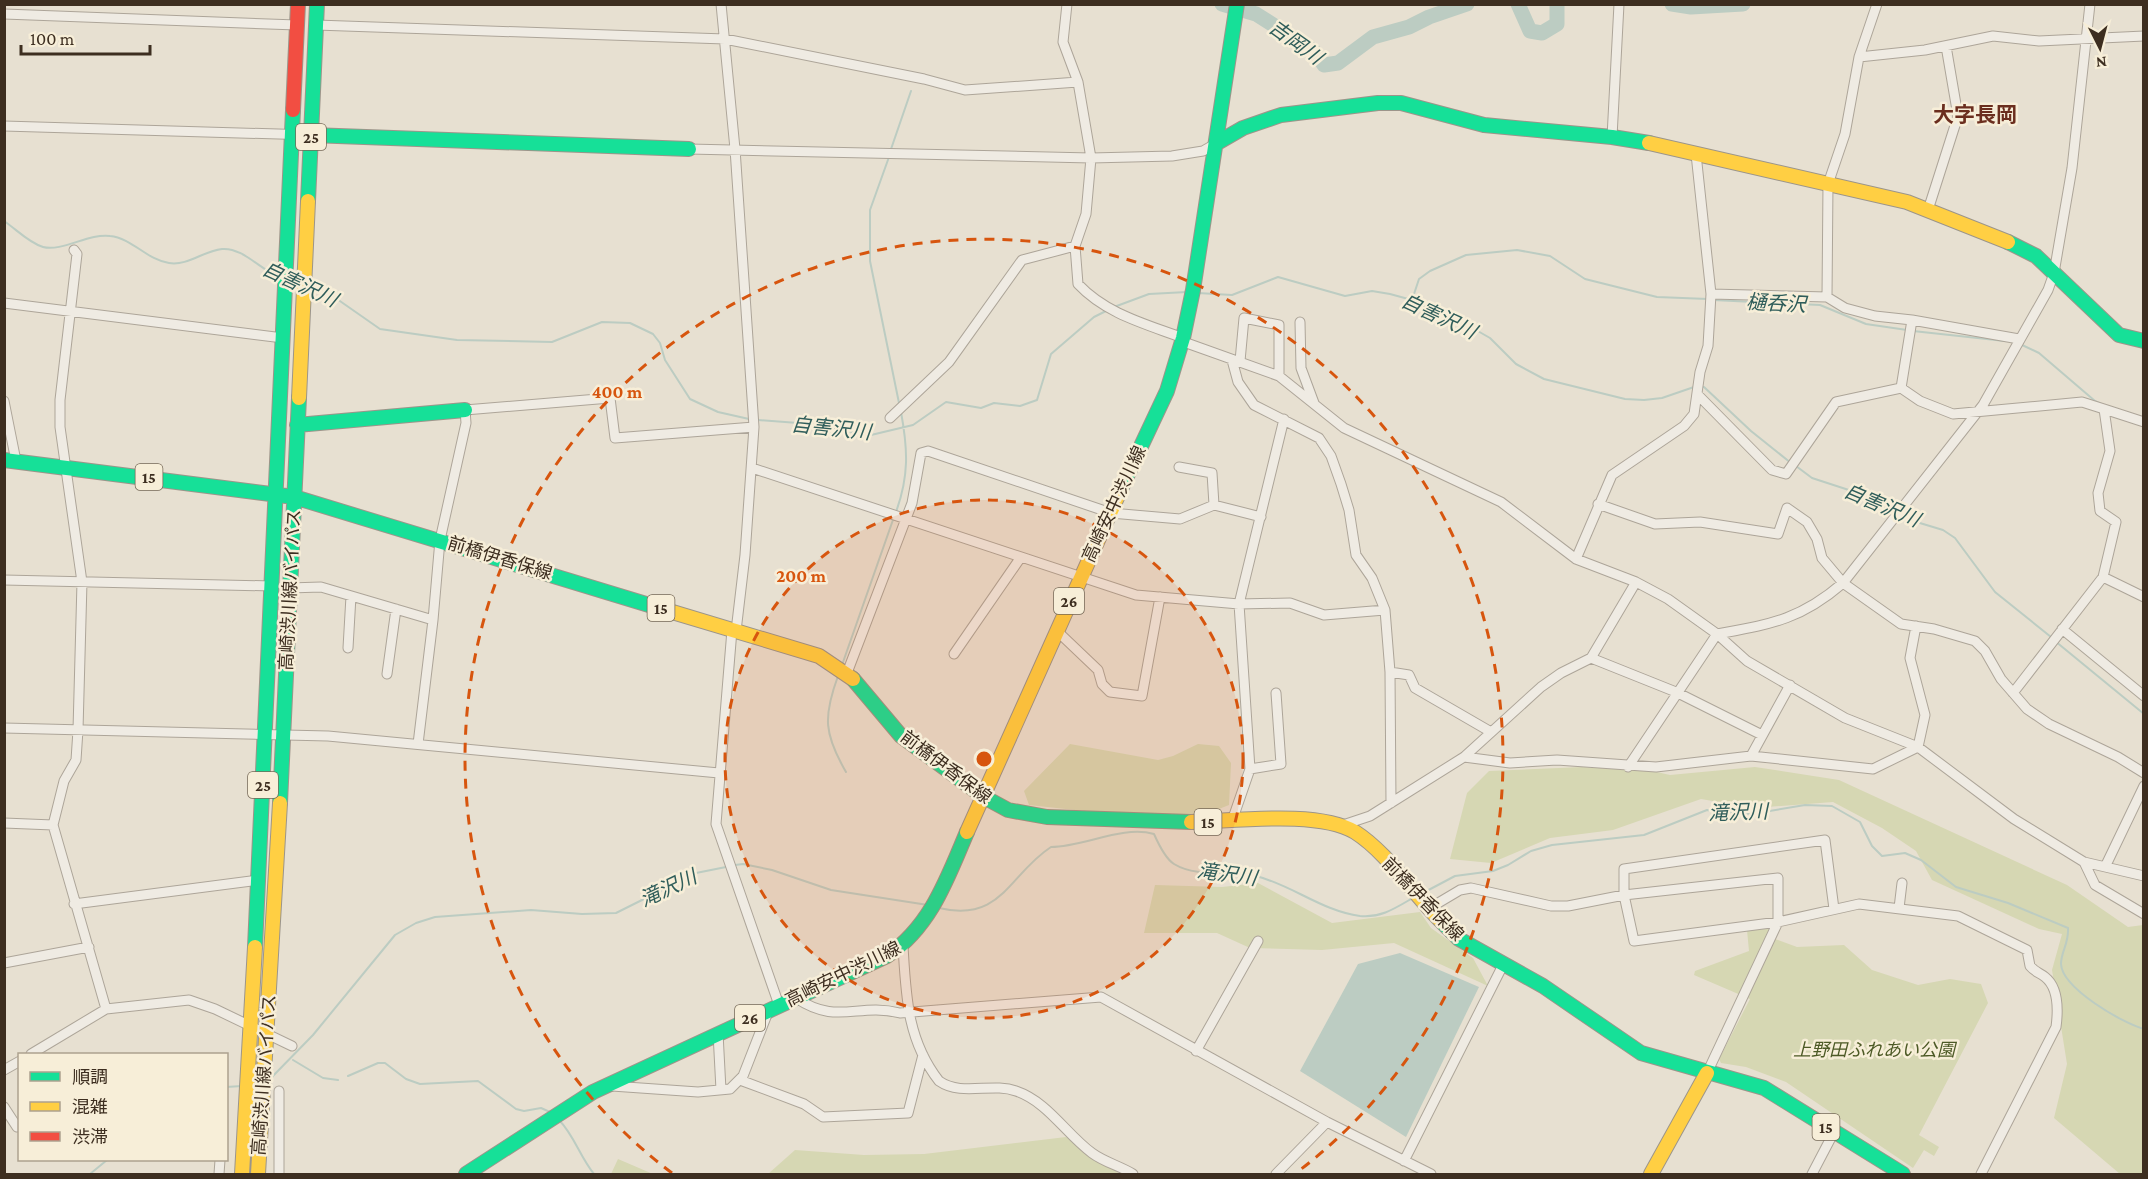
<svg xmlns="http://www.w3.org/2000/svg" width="2148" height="1179" viewBox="0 0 2148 1179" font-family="'Crimson Pro','Noto Sans JP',serif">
  <rect width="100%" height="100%" fill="#e7e0d1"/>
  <!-- green -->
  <path fill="#d6d7b3" d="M1070,744L1158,760L1173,756L1198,744L1219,746L1231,763L1229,805L1186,822L1029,805L1024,791Z
    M1582,767L1648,770L1670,775L1755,767L1839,780L2067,885L2128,927L2143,925V1174H2120L2054,1118L2067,1064L2052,970L2062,934L2039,929L1932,880L1916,851L1882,828L1833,802L1753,808L1701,799L1613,830L1550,838L1491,863L1450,859L1467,793L1489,771Z
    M1258,883L1332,923L1420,912L1431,928L1473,958L1488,986L1394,943L1322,950L1250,948L1217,933H1144L1155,885L1222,887Z
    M1772,926L1770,937L1797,947L1844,945L1872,970L1918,985L1950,979L1981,984L1988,1003L1919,1135L1939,1147L1934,1156L1924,1150L1913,1168L1786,1082L1746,1067L1721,1063L1719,1059L1750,999L1694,975L1695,971L1749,951L1747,930Z
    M1066,1137L1120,1174H768L795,1150L864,1155L924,1154Z
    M618,1159L653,1174H611Z"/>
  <!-- water -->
  <path fill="#bcccc2" d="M1400,953L1479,987L1406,1137L1300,1071L1358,964Z"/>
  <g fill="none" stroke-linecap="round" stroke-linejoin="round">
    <!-- stream -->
    <path stroke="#bcccc2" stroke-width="2" d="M890,152L911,91
      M889,157L870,210V261L899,403
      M4,221C16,229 29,243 43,247C62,252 89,233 110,236C132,238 147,260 169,263C188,266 203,251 222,249C242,247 261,270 279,277
      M311,286L327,292L380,329L457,340L552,342L602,322L630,323L653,334L660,343L665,360L690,399L718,412L749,419
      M1198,293L1232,295L1278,277L1345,296L1372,291L1390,294L1412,300L1476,330L1490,338L1516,364L1544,379L1625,399L1644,400L1662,398L1694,387
      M1412,300L1419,279L1430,271L1466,255L1517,250L1550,256L1585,279L1657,297L1708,299
      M1713,300L1820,305L1866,324L1907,330
      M1114,307L1149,294L1187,292
      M1913,331L2005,341
      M2020,344L2039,353L2095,401L2101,404
      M1700,387H1704L1751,431L1791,463
      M758,420L798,423L871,435L913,425L946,402L981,408L994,403L1020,406L1037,400L1051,354L1094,317L1106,311
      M1796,466L1812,478L1858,493L1895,514
      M896,512C909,476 908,450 901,412
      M1900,517L1943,530L1955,538L1995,592L2051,637
      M2055,641L2144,714
      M842,665L894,517
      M838,676C823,717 824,734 846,772
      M735,865L743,864L772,870L831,890L928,905
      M1421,894L1455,876L1493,871L1508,865L1531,851L1552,845L1644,835L1707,810L1752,814L1805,805L1832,806L1860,822L1872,846L1882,856L1905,853L1921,860L1956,887L2008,903L2068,928C2069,944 2061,951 2061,964C2062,988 2122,1023 2144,1029
      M939,908C1002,923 1009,874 1051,847C1084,847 1122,825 1154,834C1158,843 1166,859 1174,864C1199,879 1230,869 1256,876C1292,885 1322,911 1360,916C1380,918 1394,909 1411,899
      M293,1060L323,1078L338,1080
      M348,1076L378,1063H385L406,1079L420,1084L478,1081L516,1109L524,1111L541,1108L550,1112
      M270,1079L313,1035L395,935L416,923L435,917L531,910L582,914L616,913L696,873L726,867
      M226,1087L242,1086
      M559,1120C574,1135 580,1157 594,1174
      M90,1174L107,1160"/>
    <!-- river -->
    <path stroke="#bcccc2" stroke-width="15" d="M1222,4L1256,14L1314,51L1324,65L1338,63L1373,37L1409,27L1429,17L1467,4
      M1518,4L1530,31L1542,33L1557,24V4
      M1672,4L1691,7L1743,4"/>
    <!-- street casing -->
    <g stroke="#ada599" stroke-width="11">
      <path id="street" d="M721,4L735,149L754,427L745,555L736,631
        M1067,4L1063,42L1078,82L1091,158L1086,214L1075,246L1078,284C1106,314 1146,324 1183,338
        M1877,4L1859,57L1845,134L1828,184L1827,297L1845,308L1875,316L1912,320L1901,388
        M4,14L297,25
        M316,25L725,39L924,79L965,90L1078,82
        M1859,57L1925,50L1993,36L2039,41L2144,36
        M4,126L311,135
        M1612,137L1619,4
        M689,149L1091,158L1172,156L1203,151L1217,143
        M1928,210L1958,116L1946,46
        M74,250L77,254L60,400V427L82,582L78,730L76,760L64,781L53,825L106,1009
        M1711,294L1827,297
        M4,303L283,338
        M1912,320L2019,339
        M1300,322L1301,368L1314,403
        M1181,341L1279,376L1344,428L1501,502L1576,559L1636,582L1668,599L1717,634L1747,661L1845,718L1918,747L2014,819L2084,862L2144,876
        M1232,360L1238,382L1254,405L1319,438L1331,456L1341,484L1349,510L1356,555L1372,578L1385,610L1390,672L1391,803
        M1240,361L1244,318L1279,325V376
        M1697,394L1772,470L1786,474L1836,402L1901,388L1920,401L1953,414L2082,402L2104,409L2110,451L2098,493L2100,511L2116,522L2103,577L2013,693
        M4,401L16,461
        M2104,409L2144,422
        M890,418L949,362L1022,260L1075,246
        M1179,467L1212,473L1214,505
        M752,468L1136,595L1239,604L1290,603L1324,615L1385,610
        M1598,504L1655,524L1700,522L1778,534L1787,508L1807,522L1817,539L1822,558L1843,583L1901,624L1934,629L1975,641L1985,651L2001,679L2027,709L2049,724L2118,757L2144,773
        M1576,559L1612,475L1684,426L1694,414L1700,372L1708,346L1711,294L1696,154
        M2103,577L2144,597
        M4,580L272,586
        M289,588L321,587L433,620L418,744
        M433,620L440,540L466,423L465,410L610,398L615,438L754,427
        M1916,626L1910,658L1925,715L1918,747
        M2062,629L2144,696
        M732,630L716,824L779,1005
        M1056,630L1098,670L1102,684L1110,692L1142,696L1160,597
        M348,648L351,596
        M954,654L1021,557
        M1591,658L1676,692L1762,735
        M1390,672L1409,675L1415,688L1491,732
        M847,673L912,503L921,453L928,451L1111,513L1180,519L1214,505L1261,517
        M387,674L396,609
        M4,728L328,736L719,773
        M1751,756L1790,685
        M1464,757L1510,763L1557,760L1656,767L1751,756L1873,769L1918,747
        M1628,767L1717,634C1771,624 1800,620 1843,583L1983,405L2048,290L2054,273L2072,168L2090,4
        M1250,769L1281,764L1276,693
        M1232,821L1250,769L1239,604L1284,419
        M4,823L53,825
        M1340,826L1370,816L1464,757L1541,687L1561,673L1591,658L1636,582
        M2084,862L2095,885L2144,914
        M2106,865L2144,786
        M74,904L259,880
        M1899,908L1902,883
        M1428,909L1460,890L1471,888L1551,906H1568L1624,895L1778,878V922L1707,1073
        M1834,909L1825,840L1624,869V895L1634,941L1778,922L1859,904L1958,916L2027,950L2030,966C2035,972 2040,973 2045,977C2059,988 2058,1012 2056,1027L1981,1174
        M903,946C906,996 907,1040 939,1081C962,1097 992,1082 1016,1091C1048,1102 1066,1134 1092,1153C1104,1162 1120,1166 1133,1174
        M4,963L89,947
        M796,998C838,1026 857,1002 900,1013L1101,997L1327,1122L1431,1174
        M718,1033L721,1090
        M1196,1051L1258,941
        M31,1054L106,1009L189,1000L215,1009L292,1046
        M4,1070L20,1061
        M740,1080L804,1104L823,1117L908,1113L923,1055
        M612,1086L698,1092L730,1089L743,1076L768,1012
        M4,1107L17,1127
        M1404,1161L1503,965
        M219,1174L220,1160
        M279,1174V1091
        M1276,1174L1327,1122
        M1812,1174L1834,1132"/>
    </g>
    <!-- fast casing -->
    <g stroke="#9c958a" stroke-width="16">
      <path id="fast" d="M311,135L689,149
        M1217,143L1243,128L1281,115L1378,103H1401L1484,125L1612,137L1649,143
        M308,201L317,4
        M2008,242L2036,256L2119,335L2144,341
        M297,425L465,410
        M4,460L294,497L659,608
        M1120,491L1167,391L1183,338L1193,290L1237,4
        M853,679L901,736L984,797L1008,810L1047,817L1191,822
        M280,803L299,398
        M1442,922L1459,939L1543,986L1641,1053L1764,1088L1903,1174
        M255,947L293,110
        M466,1174L593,1092L887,956C931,926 947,879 967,832"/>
    </g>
    <!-- slow casing -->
    <g stroke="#9c958a" stroke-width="16">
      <path id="slow" d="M1649,143L1907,202L2008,242
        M299,398L308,201
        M659,608L819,656L853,679
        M1191,822C1235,821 1319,810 1355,832C1388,853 1414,895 1442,922
        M967,832L1120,491
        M242,1174L255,947
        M258,1174L280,803
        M1651,1174L1707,1073"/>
    </g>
    <!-- jam casing -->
    <g stroke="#9c958a" stroke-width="16">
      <path id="jam" d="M293,110L298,4"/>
    </g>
    <!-- street -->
    <use href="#street" stroke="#efebe3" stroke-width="9"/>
    <!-- fast -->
    <use href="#fast" stroke="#16e098" stroke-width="14"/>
    <!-- slow -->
    <use href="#slow" stroke="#ffcf43" stroke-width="14"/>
    <!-- jam -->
    <use href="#jam" stroke="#f24e42" stroke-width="14"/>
  </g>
  <!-- distance rings -->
  <circle cx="984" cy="759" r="259" fill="#d7550e" fill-opacity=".12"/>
  <g fill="none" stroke="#d7550e" stroke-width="3" stroke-dasharray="10 8">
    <circle cx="984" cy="759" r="259"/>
    <path d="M672 1173A519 519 0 1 1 1296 1173"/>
  </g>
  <g text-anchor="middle" stroke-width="5" stroke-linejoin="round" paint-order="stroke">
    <!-- shield labels -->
    <g fill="#f7eed8" stroke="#756857" stroke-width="1.5">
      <rect x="296" y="124" width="30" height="26" rx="4.5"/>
      <rect x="135.5" y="464" width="27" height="26" rx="4.5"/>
      <rect x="1054" y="588" width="30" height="26" rx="4.5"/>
      <rect x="647.5" y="595" width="27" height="26" rx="4.5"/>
      <rect x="248" y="772" width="30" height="26" rx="4.5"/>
      <rect x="1194.5" y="809" width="27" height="26" rx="4.5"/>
      <rect x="735" y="1005" width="30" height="26" rx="4.5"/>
      <rect x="1812.5" y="1114" width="27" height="26" rx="4.5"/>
    </g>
    <g font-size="16" font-weight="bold" fill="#3d2e20">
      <text x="311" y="143">25</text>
      <text x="149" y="483">15</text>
      <text x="1069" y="607">26</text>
      <text x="661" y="614">15</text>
      <text x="263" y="791">25</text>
      <text x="1208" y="828">15</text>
      <text x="750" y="1024">26</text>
      <text x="1826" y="1133">15</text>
    </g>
    <!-- street labels -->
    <g font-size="18" fill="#3d2e20" stroke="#f7eed8">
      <text transform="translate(1114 504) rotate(-65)" y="6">高崎安中渋川線</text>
      <text transform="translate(500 558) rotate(17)" y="6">前橋伊香保線</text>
      <text transform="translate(290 590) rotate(-87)" y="6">高崎渋川線バイパス</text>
      <text transform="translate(946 767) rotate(37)" y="6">前橋伊香保線</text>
      <text transform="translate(1423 899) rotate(46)" y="6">前橋伊香保線</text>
      <text transform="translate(843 974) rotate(-26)" y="6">高崎安中渋川線</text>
      <text transform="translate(264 1075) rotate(-86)" y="6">高崎渋川線バイパス</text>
    </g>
    <!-- park labels -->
    <g font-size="18" font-style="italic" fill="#4d5a26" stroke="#f7eed8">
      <text x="1874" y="1056">上野田ふれあい公園</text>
    </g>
    <!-- water labels -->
    <g font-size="20" font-style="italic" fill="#2f5d5a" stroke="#f7eed8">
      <text transform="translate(1296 42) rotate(36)" y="7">吉岡川</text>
      <text transform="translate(300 284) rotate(25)" y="7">自害沢川</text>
      <text transform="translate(1776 303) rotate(3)" y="7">樋呑沢</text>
      <text transform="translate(1439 316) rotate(25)" y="7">自害沢川</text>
      <text transform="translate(831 428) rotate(6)" y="7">自害沢川</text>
      <text transform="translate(1882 505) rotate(23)" y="7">自害沢川</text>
      <text transform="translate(1738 812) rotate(-2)" y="7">滝沢川</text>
      <text transform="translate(1227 874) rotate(8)" y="7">滝沢川</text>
      <text transform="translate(668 888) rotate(-25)" y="7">滝沢川</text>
    </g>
    <!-- quarter labels -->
    <g font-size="21" font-weight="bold" fill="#6b2e1e" stroke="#f7eed8">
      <text x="1975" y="122">大字長岡</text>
    </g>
  </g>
  <circle cx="984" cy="759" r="9" fill="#d7550e" stroke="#f7eed8" stroke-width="3"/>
  <g font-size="18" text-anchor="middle" font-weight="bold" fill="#d7550e" stroke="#f7eed8" stroke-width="5" stroke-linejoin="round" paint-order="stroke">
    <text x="617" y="398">400 m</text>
    <text x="801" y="582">200 m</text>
  </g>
  <!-- border -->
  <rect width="2148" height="1179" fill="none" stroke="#3d2e20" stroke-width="12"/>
  <!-- legend -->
  <rect x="18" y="1053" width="210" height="108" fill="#f7eed8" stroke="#ada18e" stroke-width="1.5"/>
  <rect x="30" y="1072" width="30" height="9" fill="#16e098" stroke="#ada18e" stroke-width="1.5"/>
  <text x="72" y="1083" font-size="18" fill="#3d2e20">順調</text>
  <rect x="30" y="1102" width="30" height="9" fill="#ffcf43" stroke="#ada18e" stroke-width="1.5"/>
  <text x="72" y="1113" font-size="18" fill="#3d2e20">混雑</text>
  <rect x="30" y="1132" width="30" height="9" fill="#f24e42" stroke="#ada18e" stroke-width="1.5"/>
  <text x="72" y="1143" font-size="18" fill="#3d2e20">渋滞</text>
  <!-- north arrow -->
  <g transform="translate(2100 48) rotate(174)" stroke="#f7eed8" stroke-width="4.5" paint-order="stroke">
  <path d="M0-4.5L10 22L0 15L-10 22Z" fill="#3d2e20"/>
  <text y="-9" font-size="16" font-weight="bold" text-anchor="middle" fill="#3d2e20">N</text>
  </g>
  <!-- scale -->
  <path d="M21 45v9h129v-9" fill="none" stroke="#3d2e20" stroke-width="3"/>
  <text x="30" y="45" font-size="18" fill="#3d2e20" stroke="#f7eed8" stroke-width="4.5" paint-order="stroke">100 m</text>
</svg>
